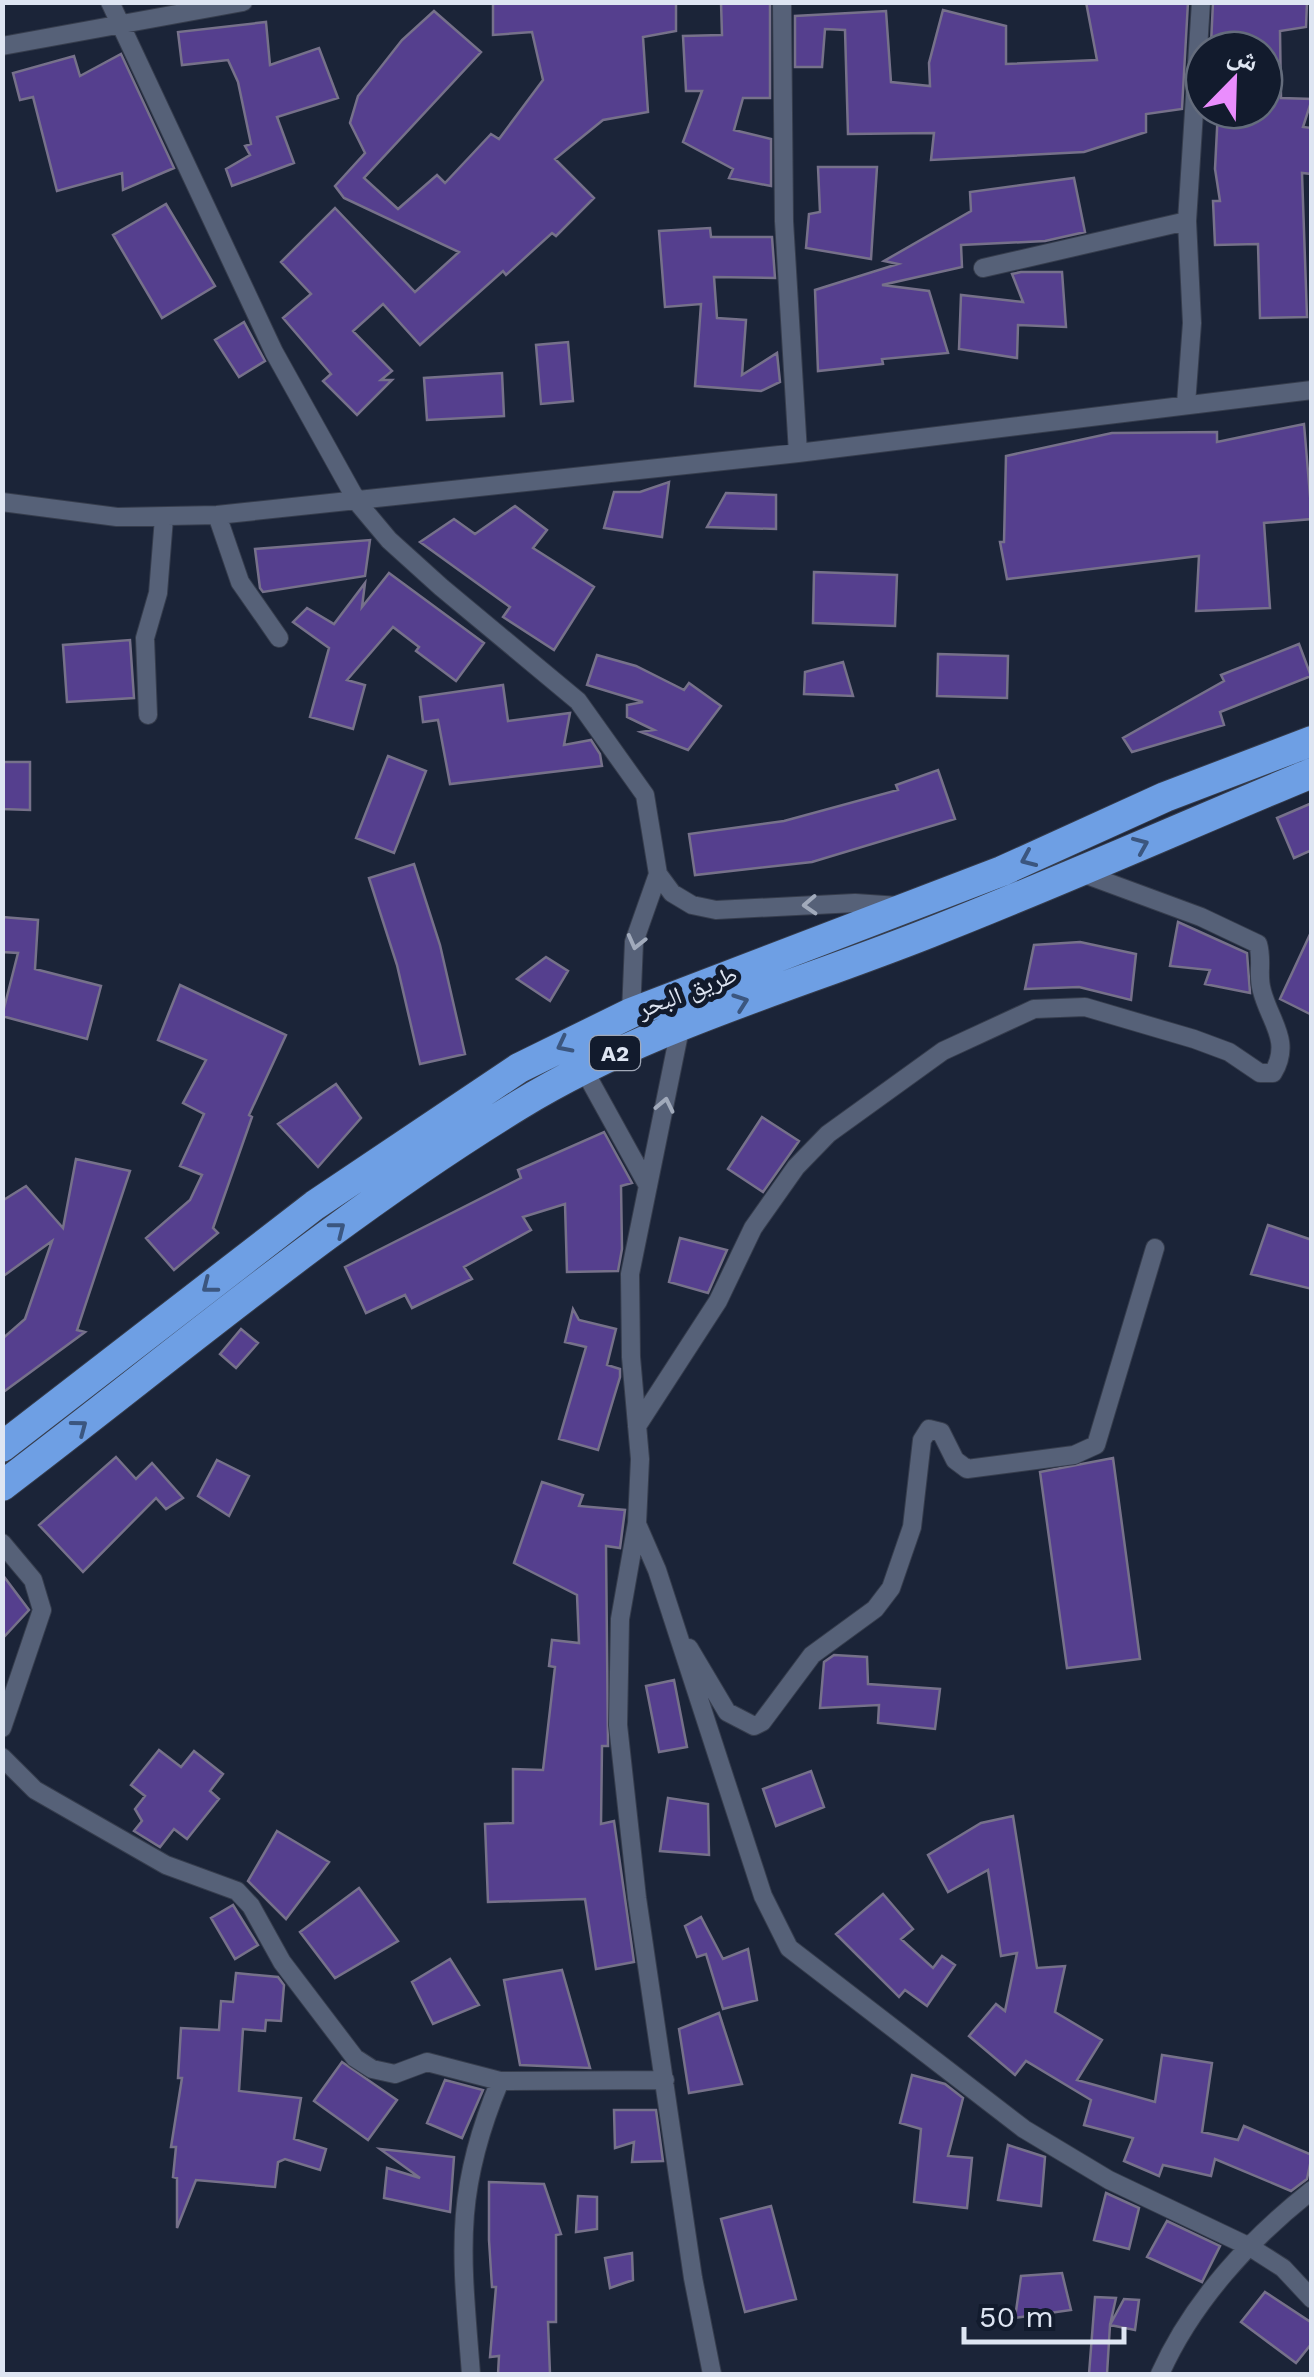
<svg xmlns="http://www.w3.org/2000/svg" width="1314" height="2377" viewBox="0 0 1314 2377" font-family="'Work Sans','Noto Naskh Arabic',sans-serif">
  <rect width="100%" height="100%" fill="#1b2438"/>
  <!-- building -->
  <path fill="#553f8e" stroke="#76718a" stroke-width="2.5" d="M493,2H676V31L643,37L648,112L603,120L555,159L594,198L556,236L552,233L506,275L503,271L420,345L383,304L353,331L392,371L381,380H392L357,415L323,381L331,374L283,318L311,294L281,262L335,208L415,292L459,252L344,198L335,186L365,153L350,123L358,96L402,40L434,11L481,52L364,178L398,209L437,175L445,183L491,134L499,139L543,80L532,32L493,35Z
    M721,2H770V98H743L734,130L771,139V186L729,178L733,169L683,142L702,91H686L683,36L722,35Z
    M1086,2H1188L1182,109L1146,114V132L1084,152L931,160L934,133L848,134L845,30L825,29L822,67H795V16L886,11L891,82L930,86L929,63L943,10L1006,26V64L1097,60Z
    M1213,2H1307L1306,27L1280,31L1281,98L1312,99L1303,127L1312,128V174L1302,173L1307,317L1260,318L1258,244L1215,245L1213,201H1220L1215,169L1218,110H1264V50H1224V42L1211,44Z
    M266,22L270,65L319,48L338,98L277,117L294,163L232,186L226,169L250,155L245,146L251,144L238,82L228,60L182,65L178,32Z
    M121,54L174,168L123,190L122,173L57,191L33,97L20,100L13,73L74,56L80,76Z
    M818,167H877L871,259L806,248L809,214L820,212Z
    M1074,178L1085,232L1045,241L961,245L962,267L882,285L929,291L948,353L882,359L883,364L818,371L815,290L898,264L884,261L971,211L970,192Z
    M166,204L215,286L162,318L113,235Z
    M710,228L711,237H772L775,278L714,277L717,318L746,320L742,375L777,353L780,382L761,391L695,386L701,304L665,307L659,231Z
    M1021,272H1062L1066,327L1018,325L1017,358L959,349L961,295L1023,302L1012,274Z
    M244,322L265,361L239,377L215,340Z
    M568,342L573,401L541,404L536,345Z
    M502,373L504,416L427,420L424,378Z
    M1304,424L1312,519L1264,523L1270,608L1196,611L1199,556L1007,579L1000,542H1004L1006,456L1112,433L1217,432V442Z
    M669,482L662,537L604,528L614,492H640Z
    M726,493L776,495V529L707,527Z
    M515,506L547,530L533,548L594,587L554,650L503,617L510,607L420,542L454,519L475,534Z
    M370,540L365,576L263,592L260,588L255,549Z
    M814,572L897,575L895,626L813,623Z
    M389,573L484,643L456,681L416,651L419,647L393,627L347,680L365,685L353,729L310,717L329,648L293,622L307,608L334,624L365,583L362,607Z
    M130,640L134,698L67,702L63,645Z
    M1299,644L1311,676L1220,712L1224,725L1132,752L1123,738L1224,681L1221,675Z
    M938,654L1008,656L1007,698L937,696Z
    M597,655L636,666L684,690L689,683L721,706L688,750L641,732L654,730L627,717V705L643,702L587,685Z
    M843,662L853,696L804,694L805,672Z
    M503,685L508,721L570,713L564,745L591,740L600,754L602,766L450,784L438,720L423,722L420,697Z
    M388,756L426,771L394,853L356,838Z
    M2,762H30V810L2,809Z
    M938,770L955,819L812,862L695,875L689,834L784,821L898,790L896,785Z
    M1312,803V850L1294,858L1277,818Z
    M414,864L440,945L465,1054L420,1064L397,965L369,878Z
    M2,917L38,920L35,969L101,986L87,1039L2,1016L18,953L2,952Z
    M1178,922L1247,953L1250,993L1205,984L1210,970L1170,966Z
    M1312,930V1015L1280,999Z
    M1080,942L1136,954L1131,1000L1079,987L1025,989L1034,945Z
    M546,957L568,971L550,1001L517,979Z
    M180,985L286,1035L249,1115L252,1117L213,1228L218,1233L174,1270L146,1238L190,1200L202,1175L180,1166L204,1114L183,1103L206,1060L158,1040Z
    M336,1084L361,1118L318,1167L278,1124Z
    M762,1117L799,1141L763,1192L728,1169Z
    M604,1132L632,1183L621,1186L622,1249L618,1271L567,1272L565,1204L523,1217L531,1230L464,1267L472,1279L412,1308L405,1295L366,1313L345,1267L521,1178L518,1170Z
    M76,1159L130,1171L77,1330L85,1332L2,1393V1339L25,1319L52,1241L2,1277V1201L26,1186L63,1228Z
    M1268,1225L1312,1240V1289L1251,1274Z
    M680,1238L727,1250L708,1293L669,1282Z
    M573,1309L579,1320L616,1329L607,1365L620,1369V1377L598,1450L559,1439L586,1347L565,1342Z
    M241,1329L258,1343L236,1368L220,1354Z
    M116,1457L136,1479L152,1463L183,1498L166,1509L156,1498L83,1572L39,1525Z
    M1113,1458L1140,1659L1067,1668L1040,1472Z
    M217,1460L249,1476L229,1516L198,1496Z
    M542,1482L583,1495L579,1506L625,1510L620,1548L606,1546L608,1746H602L601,1824L614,1821L634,1962L596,1969L585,1899L488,1902L485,1824L513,1823V1769L543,1770L555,1667L549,1666L552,1640L579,1643L577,1595L514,1563Z
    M2,1574L29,1610L2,1639Z
    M834,1655L867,1657L868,1684L940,1689L935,1729L878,1723L879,1705L820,1708L824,1662Z
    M674,1680L687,1747L659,1752L646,1686Z
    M159,1750L181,1767L194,1751L223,1774L210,1791L219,1799L187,1839L174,1829L160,1847L134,1831L142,1821L135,1809L145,1796L131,1785Z
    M811,1771L824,1807L776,1826L763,1789Z
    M668,1798L708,1804L709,1855L660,1851Z
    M1013,1816L1037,1968L1065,1966L1055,2012L1102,2040L1077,2080L1155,2102L1162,2055L1212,2063L1202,2132L1238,2140L1244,2126L1312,2155L1307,2179L1291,2191L1215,2159L1211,2176L1163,2165L1159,2176L1124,2161L1133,2138L1084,2125L1091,2100L1026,2061L1015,2075L969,2036L996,2004L1005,2011L1017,1953L1001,1956L988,1870L948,1892L928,1855L981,1823Z
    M277,1831L329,1862L286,1919L248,1881Z
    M359,1888L398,1941L335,1978L300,1932Z
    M883,1894L913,1929L901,1939L933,1968L942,1956L955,1965L927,2006L905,1990L899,1997L836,1934Z
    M233,1905L258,1945L235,1959L211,1918Z
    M701,1917L723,1959L748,1949L757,2000L723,2009L706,1954L697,1957L685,1926Z
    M450,1959L479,2005L433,2024L412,1982Z
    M562,1970L590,2068L520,2065L504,1980Z
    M236,1973L278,1977L284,1985L281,2021L266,2020L265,2031L243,2029L239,2091L301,2098L294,2139L326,2149L320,2170L285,2159L278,2162L275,2187L196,2180L177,2228V2178L173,2177L176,2147H171L182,2078H178L181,2028L219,2030L221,2001L233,2002Z
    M719,2013L742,2084L689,2093L679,2029Z
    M342,2062L397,2100L368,2140L314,2101Z
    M912,2075L945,2084L963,2098L948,2156L972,2158L967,2208L914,2202L921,2129L900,2123Z
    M445,2080L483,2090L462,2138L427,2123Z
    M614,2110H656L663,2161L632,2162L634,2142L615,2148Z
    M1008,2145L1045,2157L1041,2206L998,2200Z
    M380,2149L454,2157L450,2212L384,2198L387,2168L420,2178Z
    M489,2182L544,2184L561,2234L556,2235V2322H548L550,2374H498L499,2356L490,2357L496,2287H492L489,2240Z
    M1106,2193L1139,2208L1129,2249L1094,2240Z
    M578,2196L597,2197V2229L576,2232Z
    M771,2206L796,2299L745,2312L721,2219Z
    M1167,2221L1220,2246L1202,2282L1147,2257Z
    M632,2253L633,2280L610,2288L605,2258Z
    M1062,2273L1071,2310L1015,2318L1021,2276Z
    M1265,2292L1312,2323V2343L1296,2363L1241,2322Z
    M1095,2297L1116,2298L1110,2325L1124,2299L1139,2300L1135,2330L1110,2325L1107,2374H1089Z"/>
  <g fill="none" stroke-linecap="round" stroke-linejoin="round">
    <!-- street casing -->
    <g stroke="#363d4d" stroke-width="20">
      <path id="street" d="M110,2L274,352L358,503L389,540L441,587L578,701L645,795L658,874L634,942L631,1013
        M782,2L784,221L798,453
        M2,46L243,2
        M983,268L1187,221
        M1186,404L1192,323L1187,221L1201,2
        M2,502L117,517L217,515L798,453L1312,390
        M217,515L240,582L279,638
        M148,715L145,638L158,593L164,518
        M658,874L672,893L692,905L716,910L855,903L899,906
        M681,1024L630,1274L631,1357L640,1459L637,1523L620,1619L618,1725L637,1898L693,2278L712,2374
        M584,1070L648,1186
        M637,1426L718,1301L753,1228L796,1167L828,1134L943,1051L1034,1009L1085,1007L1194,1039L1229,1052L1260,1073H1273C1292,1041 1270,1022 1262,991C1257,975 1263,961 1258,944L1201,917L1079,872
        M637,1524L657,1570L763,1896L789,1948L1024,2129L1109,2180L1250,2247L1283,2268L1312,2299
        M2,1543L33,1580L42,1610L2,1728
        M689,1648L727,1712L754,1726L762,1722L812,1655L875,1609L891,1588L912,1527L922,1440L929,1429L941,1432L955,1460L967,1469L1074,1455L1096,1445L1155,1248
        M2,1757L35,1790L166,1865L237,1891L251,1906L282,1962L355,2058L372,2069L395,2074L427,2062L500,2081L665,2080
        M471,2374C462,2256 452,2195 500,2081
        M1160,2374C1192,2302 1250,2239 1312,2190"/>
    </g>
    <!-- highway casing -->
    <g stroke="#363d4d" stroke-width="32">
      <path id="highway" d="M2,1447L315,1205L519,1068L631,1013L1002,871L1165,797L1312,741
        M2,1486C172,1357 337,1216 519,1105C647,1027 790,988 929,933C1057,883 1184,826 1312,773"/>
    </g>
    <!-- street -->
    <use href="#street" stroke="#566178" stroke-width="18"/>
    <!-- highway -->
    <use href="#highway" stroke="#6e9fe4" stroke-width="30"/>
  </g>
  <!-- one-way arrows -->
  <defs><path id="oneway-chevron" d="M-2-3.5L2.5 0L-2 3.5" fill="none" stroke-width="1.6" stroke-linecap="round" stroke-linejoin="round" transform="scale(2.5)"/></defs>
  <g stroke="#3b567f">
    <use href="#oneway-chevron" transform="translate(1141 845) rotate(-23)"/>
    <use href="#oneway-chevron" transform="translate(1028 859) rotate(156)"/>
    <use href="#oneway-chevron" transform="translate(741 1002) rotate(-20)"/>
    <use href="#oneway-chevron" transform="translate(564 1045) rotate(153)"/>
    <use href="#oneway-chevron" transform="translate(338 1229) rotate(-38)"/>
    <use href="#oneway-chevron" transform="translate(209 1286) rotate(142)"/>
    <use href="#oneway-chevron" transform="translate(80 1427) rotate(-37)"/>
  </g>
  <g stroke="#a1aabb">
    <use href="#oneway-chevron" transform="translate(810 905) rotate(177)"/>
    <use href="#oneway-chevron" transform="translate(636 942) rotate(104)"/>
    <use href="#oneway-chevron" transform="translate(665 1105) rotate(-78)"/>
  </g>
  <g text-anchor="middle" stroke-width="10" stroke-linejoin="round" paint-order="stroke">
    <!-- shield labels -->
    <rect fill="#121b2d" stroke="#a1a8b7" stroke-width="2.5" x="590" y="1036" width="50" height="34" rx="8"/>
    <g font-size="22" font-weight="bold" fill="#dee5f2">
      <text x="615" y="1061">A2</text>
    </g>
    <!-- street labels -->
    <g font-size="25" fill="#dee5f2" stroke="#121b2d">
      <text transform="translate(687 991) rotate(-21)" y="9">طريق البحر</text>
    </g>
  </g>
  <!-- border -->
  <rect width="1314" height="2377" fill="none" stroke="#dee5f2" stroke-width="10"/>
  <!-- north arrow -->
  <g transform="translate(1234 80) rotate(23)"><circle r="48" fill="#121b2d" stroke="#646c7c" stroke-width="2.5"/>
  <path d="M0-8L18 38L0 25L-18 38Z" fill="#ea8dfd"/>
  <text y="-15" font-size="28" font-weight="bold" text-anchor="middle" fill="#dee5f2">ش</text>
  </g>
  <!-- scale -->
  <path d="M964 2327v15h160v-15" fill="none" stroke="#dee5f2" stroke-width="5"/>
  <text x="979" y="2327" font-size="30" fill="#dee5f2" stroke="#121b2d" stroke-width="8" paint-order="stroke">50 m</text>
</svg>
